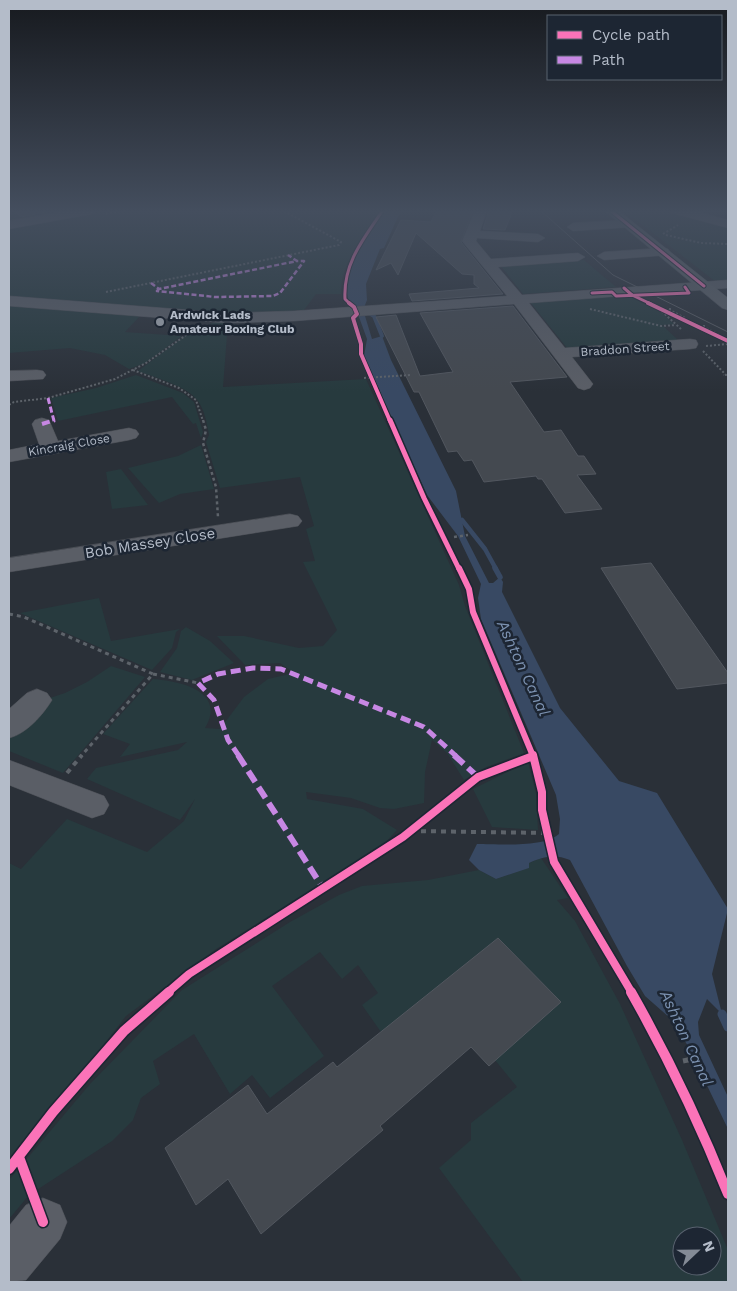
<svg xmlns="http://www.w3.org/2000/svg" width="737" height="1291" viewBox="0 0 737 1291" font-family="'Work Sans',sans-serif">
  <rect width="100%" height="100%" fill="#2a3038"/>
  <!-- green -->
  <path fill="#273a3e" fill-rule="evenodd" d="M9,210H380C365,236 340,262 341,294H316L304,310C206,318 107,304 9,296Z
    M623,210H666L728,227V281L716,282Z
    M584,260L616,287L523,294L500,265Z
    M629,296L662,313L674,324L662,325L679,341L568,349L530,302Z
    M9,306L140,316L125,332L182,336L145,363L129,369L105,355L70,348L9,353Z
    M215,322H228L223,387L366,379L459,585L465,606L524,753L486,767L464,780L447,753L432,740L425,772L424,803L394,809L380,808L351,798L306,792L307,799L363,809L397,830L382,846L216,949L126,1016L82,1072L9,1158V863L21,869L67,819L147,852L184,821L195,799L180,820L87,779L96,768L178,750L187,742L120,757L130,744L103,734L153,679C180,681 227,691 205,728L220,729L244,697L268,679L294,673L280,663L245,665L217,636H244L299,648L323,646L337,630L303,562L315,561L306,529L314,526L300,477L220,488L206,442L209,435C207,424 205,411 198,401C189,387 154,377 138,371L186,335Z
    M136,375L183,393L194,402L203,432L201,438L196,423L193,424L172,397L58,421L51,398L96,388Z
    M201,445L214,489L180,494L159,503L128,468L178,456Z
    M121,469L148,505L112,509L106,472Z
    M99,598L111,641L180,629L176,632L172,648L152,670L20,613Z
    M186,627L210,641L234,663L192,680L160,672L177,648L181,631Z
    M111,666L145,677L63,773L9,751V735L47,699L65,693L87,682Z
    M528,762L536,794L538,830L492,827L473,789Z
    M541,858L568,898L557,900L575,921L620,1004L682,1140L728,1250V1282H523L439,1168L471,1140V1123L517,1087L495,1060L561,1002L498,938L381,1032L362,1005L378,993L358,965L342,979L320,952L272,986L324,1056L270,1098L252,1075L230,1094L194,1034L153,1061L160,1084L141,1098L133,1120L112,1141L29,1195L9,1219V1180L90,1084L182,990L290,922L339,895L362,886L428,880L479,870L496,879L528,868L529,863ZM682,1236H712V1266H682Z"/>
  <!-- water -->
  <path fill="#384963" d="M386,210H401L384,248L380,249L366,284L367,300L365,305L369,313L365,316L372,339L382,336L391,360L456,491L465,536L489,583H493L500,577L503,582L502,592L560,708L619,781L657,793L728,909L712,974L722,1014L707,999L698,1022L699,1035L728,1097V1129L688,1046L670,1018L645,996L627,966L570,860C555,854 544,856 529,863V868L496,879L479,870L469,860L477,844C498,844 543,848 559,834L560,819L556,795L481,619L478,598L481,584L458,536L427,495L364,356L367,339L355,306L348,299C340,267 370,235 386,210Z"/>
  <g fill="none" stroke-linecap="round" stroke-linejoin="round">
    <!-- stream-far3 -->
    <path stroke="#384963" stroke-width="4" d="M369,313L374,316L382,336"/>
    <!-- stream-far2 -->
    <path stroke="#384963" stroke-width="4.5" d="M462,520L485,549L496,569"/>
    <!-- stream-far1 -->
    <path stroke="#384963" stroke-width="5.5" d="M495,568L500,577"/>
    <!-- stream -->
    <path stroke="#384963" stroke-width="9" d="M722,1014L728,1027"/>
  </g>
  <!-- building -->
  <path fill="#444950" stroke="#52575f" d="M14,210H56L21,217Z
    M437,210H473L461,242L503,294L412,301L409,294L479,288L474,284V275L462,274L416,233L398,275L391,263L376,270L401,220L431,222Z
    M489,210H513L505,230L483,229Z
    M513,306L567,377L510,382L544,432L561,430L578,456H584L596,474L577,475L602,509L565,513L542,479H538L536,476L484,482L472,460L464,461L457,451L448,452L419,392H414L376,317L396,315L420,376L453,372L420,313Z
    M651,563L728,673V683L677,689L601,568Z
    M498,938L561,1002L489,1066L471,1047L380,1126L383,1130L261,1234L228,1179L196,1205L165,1148L248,1085L267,1114L333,1062L337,1067Z"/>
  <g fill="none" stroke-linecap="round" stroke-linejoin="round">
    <!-- minor casing -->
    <g stroke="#484c53" stroke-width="1">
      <path id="minor" d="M69,210H98L92,214L9,229V221Z
        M475,210H487L480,231L538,234L545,238L538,242L477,238L476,241L491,259L578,253L585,257L578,261L498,267L522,295L728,280V288L529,303L565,348L690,339L696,340L698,344L696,348L690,349L572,357L593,384L590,388L584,390L578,388L514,304L294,321L227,323L9,306V296L227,313L294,311L507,296L462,241Z
        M670,210H692L728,220V228L672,213Z
        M627,220L633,224L632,227L573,231L567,227L573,223Z
        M663,248L668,249L670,252L668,255L604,260L597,256L604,252Z
        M37,370L43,371L46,375L43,379L9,381V371Z
        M42,418L49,420L58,441L129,428L136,430L139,434L136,438L129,440L9,462V450L39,444L32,424L35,420Z
        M290,514L298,516L302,521L298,526L9,572V558Z
        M37,689L47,693L52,700C43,715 26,734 9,738V709L27,693Z
        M9,760L104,796L109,805L104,814L92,818L9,785Z
        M43,1198L60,1205L67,1222L60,1239L26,1280L9,1282V1226L26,1205Z"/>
    </g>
    <!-- major casing -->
    <g stroke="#484c55" stroke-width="1">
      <path id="major" d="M604,210H618L728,298V310L722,308Z"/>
    </g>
    <!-- path-far4 -->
    <path stroke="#5d636a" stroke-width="2" stroke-dasharray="2 2" stroke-linecap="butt" d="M106,214L125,210
      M663,234L678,225
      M666,235L701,243L728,244
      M106,292L339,245L341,242L282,210
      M656,306L681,329
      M590,309L661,326L676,325
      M671,309H668L685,318L682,319
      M705,326H702L721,336H719
      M706,346L728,344
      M703,351L726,375H723
      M133,370L179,388L196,400L203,421
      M364,378L411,375
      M9,405L14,402L48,398L115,379L146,363L192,331"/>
    <!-- path-far3 -->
    <path stroke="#5d636a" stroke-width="2.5" stroke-dasharray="3 3" stroke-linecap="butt" d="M203,420L206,430L203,443L216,487L218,517
      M454,537L468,535"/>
    <!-- path-far2 -->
    <path stroke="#5d636a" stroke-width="3" stroke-dasharray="4 4" stroke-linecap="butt" d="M9,614L24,617L153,674L81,756
      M153,674L198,683"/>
    <!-- path-far1 -->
    <path stroke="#5d636a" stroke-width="4" stroke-dasharray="5 5" stroke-linecap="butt" d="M67,773L82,755
      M411,831L547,833"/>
    <!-- path -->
    <path stroke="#5d636a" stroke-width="5" stroke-dasharray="6 6" stroke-linecap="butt" d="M683,1061L706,1056"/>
    <!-- minor -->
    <use href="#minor" fill="#5a5e66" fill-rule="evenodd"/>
    <!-- major -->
    <use href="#major" fill="#5c6168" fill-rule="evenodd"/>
    <!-- tram -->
    <path stroke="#595d64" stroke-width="1" d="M540,210L613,275L728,332"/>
    <!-- quiet-far4 -->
    <path stroke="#c787e3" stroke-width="2.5" stroke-dasharray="5 2.5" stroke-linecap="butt" d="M151,283L159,289L297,261L288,255
      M159,289L157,291L215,297L273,296L280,293L304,261H297"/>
    <!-- quiet-far3 -->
    <path stroke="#c787e3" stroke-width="3" stroke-dasharray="6 3" stroke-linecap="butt" d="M48,398L54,421"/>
    <!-- quiet-far2 -->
    <path stroke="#c787e3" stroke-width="4" stroke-dasharray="8 4" stroke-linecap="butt" d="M42,424L55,420"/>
    <!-- quiet-far1 -->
    <path stroke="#c787e3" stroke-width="5" stroke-dasharray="10 5" stroke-linecap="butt" d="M239,756L228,740L214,700L198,683L218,674L253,668L281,669L424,727L456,756"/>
    <!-- quiet -->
    <path stroke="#c787e3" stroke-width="6" stroke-dasharray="13 6" stroke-linecap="butt" d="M238,755L323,888
      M454,755L478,777"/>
    <!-- cycleway-far5 casing -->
    <g stroke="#1d2633" stroke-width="5">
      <path id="cycleway-far5" d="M610,210L704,286
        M624,288L632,295L651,304
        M592,293L612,292L616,296L689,293L685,287
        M350,304L345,299C343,263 364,238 383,210"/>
    </g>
    <!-- cycleway-far4 casing -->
    <g stroke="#1d2633" stroke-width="5.5">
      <path id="cycleway-far4" d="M349,303L354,307L357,314L353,318L361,344V354L390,421
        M648,303L728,341"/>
    </g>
    <!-- cycleway-far3 casing -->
    <g stroke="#1d2633" stroke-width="8">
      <path id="cycleway-far3" d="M390,420L424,498L459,569"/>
    </g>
    <!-- cycleway-far2 casing -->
    <g stroke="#1d2633" stroke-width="9">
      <path id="cycleway-far2" d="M459,568L469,589L473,612L533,756"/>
    </g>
    <!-- cycleway-far1 casing -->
    <g stroke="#1d2633" stroke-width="11">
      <path id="cycleway-far1" d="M533,755L542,792V810L554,862L632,993
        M167,993L189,974L403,837L478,777L533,756"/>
    </g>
    <!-- cycleway casing -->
    <g stroke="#1d2633" stroke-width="13">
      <path id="cycleway" d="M631,992C668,1057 700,1124 728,1194
        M19,1157L43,1222
        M9,1169L53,1112L124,1031L169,992"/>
    </g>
    <!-- cycleway-far5 -->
    <use href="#cycleway-far5" stroke="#fb73b8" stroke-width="3"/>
    <!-- cycleway-far4 -->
    <use href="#cycleway-far4" stroke="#fb73b8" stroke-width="4"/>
    <!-- cycleway-far3 -->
    <use href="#cycleway-far3" stroke="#fb73b8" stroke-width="5"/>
    <!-- cycleway-far2 -->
    <use href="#cycleway-far2" stroke="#fb73b8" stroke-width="6"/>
    <!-- cycleway-far1 -->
    <use href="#cycleway-far1" stroke="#fb73b8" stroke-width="8"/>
    <!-- cycleway -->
    <use href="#cycleway" stroke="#fb73b8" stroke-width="10"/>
  </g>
  <!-- sky -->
  <linearGradient id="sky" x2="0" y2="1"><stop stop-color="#171a1f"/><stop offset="0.54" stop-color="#444e5e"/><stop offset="1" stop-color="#444e5e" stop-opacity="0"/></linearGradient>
  <rect width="737" height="391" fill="url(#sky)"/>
  <!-- markers -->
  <circle fill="#848b96" stroke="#1d2633" stroke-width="2" cx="160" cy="322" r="5"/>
  <g text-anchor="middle" stroke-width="5" stroke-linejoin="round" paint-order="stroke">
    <!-- far-poi labels -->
    <g font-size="12" font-weight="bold" fill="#b4bcc9" stroke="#1d2633" text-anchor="start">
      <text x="170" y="319">Ardwick Lads<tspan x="170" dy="14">Amateur Boxing Club</tspan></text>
    </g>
    <!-- far-street labels -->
    <g font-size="12" fill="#b4bcc9" stroke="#1d2633">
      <text transform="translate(625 349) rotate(-4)" y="4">Braddon Street</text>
      <text transform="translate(69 445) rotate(-10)" y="4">Kincraig Close</text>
    </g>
    <!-- street labels -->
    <g font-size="15" fill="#b4bcc9" stroke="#1d2633">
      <text transform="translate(150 543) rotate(-9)" y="5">Bob Massey Close</text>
    </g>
    <!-- water labels -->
    <g font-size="16" font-style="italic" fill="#7c92b1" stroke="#1d2633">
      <text transform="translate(524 668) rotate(65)" y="6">Ashton Canal</text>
      <text transform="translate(687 1038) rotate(65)" y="6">Ashton Canal</text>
    </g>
  </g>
  <!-- border -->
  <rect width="737" height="1291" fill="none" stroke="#b4bcc9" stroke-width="20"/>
  <!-- legend -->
  <rect x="547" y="15" width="175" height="65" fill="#1d2633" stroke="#59626f"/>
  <rect x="557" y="31" width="25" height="8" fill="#fb73b8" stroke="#59626f"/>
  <text x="592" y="40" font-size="15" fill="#b4bcc9">Cycle path</text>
  <rect x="557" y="56" width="25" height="8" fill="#c787e3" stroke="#59626f"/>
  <text x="592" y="65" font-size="15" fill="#b4bcc9">Path</text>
  <!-- north arrow -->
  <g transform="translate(697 1251) rotate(68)"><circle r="24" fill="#1d2633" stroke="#59626f"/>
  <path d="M0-4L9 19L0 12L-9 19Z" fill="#848b96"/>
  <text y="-8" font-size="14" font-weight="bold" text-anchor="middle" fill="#b4bcc9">N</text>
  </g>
</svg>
